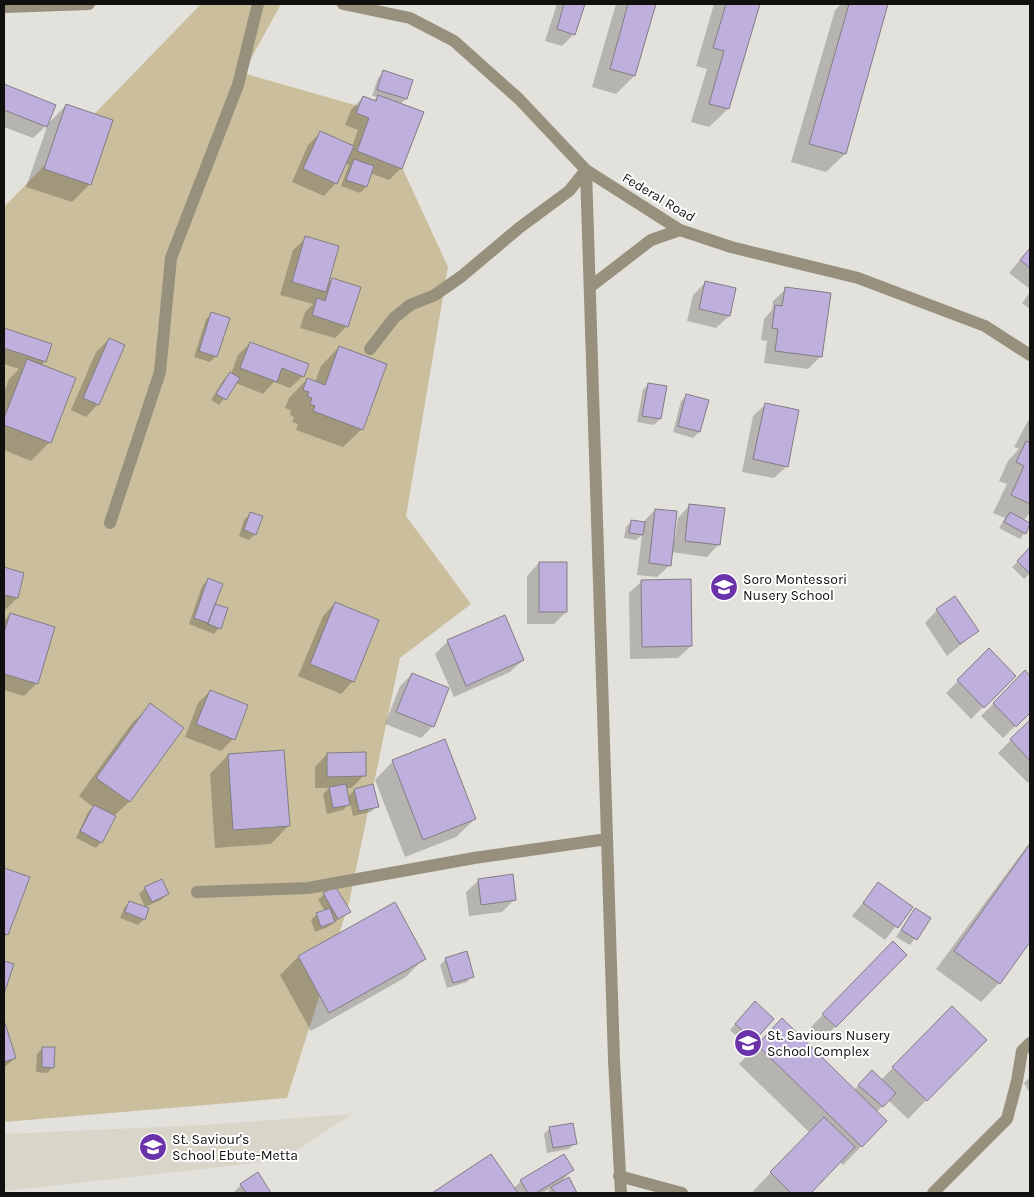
<svg xmlns="http://www.w3.org/2000/svg" width="1034" height="1197" viewBox="0 0 1034 1197" font-family="Karla,sans-serif">
  <rect width="100%" height="100%" fill="#e3e1dc"/>
  <!-- built -->
  <path fill="#d9d5c9" d="M352,1114L282,1160L4,1191V1134L204,1125Z"/>
  <!-- green -->
  <path fill="#cabe9c" d="M201,4H281L243,73L376,111L448,267L406,516L471,604L400,658L349,903L287,1098L4,1122V207Z"/>
  <!-- shadow -->
  <path fill="#0003" d="M557,4H584L574,34L562,46L545,41Z
    M616,4H654L634,76L616,94L592,87Z
    M714,4H759L728,109L709,127L691,122L707,69L696,66Z
    M841,4H887L845,154L826,172L791,162L835,10Z
    M384,72L411,80L406,99L400,104L401,168L389,180L370,173L366,187L360,193L341,186L349,165L346,164L336,183L324,196L292,182L308,145L320,133L352,147L358,130L345,125L351,110L363,97L373,101L377,97L372,96L378,78Z
    M4,86L54,106L46,126L66,105L90,184L72,202L26,187L48,124L33,138L4,127Z
    M306,238L326,285L332,279L347,326L335,338L300,328L305,312L313,304L280,295L293,250Z
    M1030,248V289L1009,273Z
    M706,282L729,316L716,328L687,321L693,295Z
    M786,289L821,356L808,369L764,363L767,341L761,340L764,319L772,310L773,301Z
    M1030,292V309L1022,303Z
    M212,314L216,356L210,362L194,357L206,319Z
    M4,329L51,345L45,361L41,366L50,442L31,461L4,450V392L9,379L19,369L4,364Z
    M109,339L98,404L86,417L71,410L96,352Z
    M250,343L303,376L290,388L274,382L263,394L236,383L219,405L211,400L224,379L231,374L238,355Z
    M339,347L362,429L343,447L296,430L298,424L292,422L294,417L290,415L291,410L285,408L289,398L307,379L315,382L321,366Z
    M649,384L666,387L660,419L654,425L637,422L643,390Z
    M687,395L699,432L693,438L673,432L681,401Z
    M766,404L787,466L774,478L742,472L753,416Z
    M1030,417V513L1023,521L1030,525L1020,539L999,528L1005,518L993,513L1007,484L999,481L1008,461L1019,449L1014,447Z
    M690,505L719,544L707,557L671,552L670,565L657,577L637,575L642,535L636,540L624,538L626,527L632,521L642,523L655,510L673,538H675L678,518Z
    M250,514L255,534L249,540L239,536L244,520Z
    M1030,549V573L1024,579L1012,567Z
    M539,563L566,612L554,624H527V576Z
    M4,569L23,574L17,598L5,610Z
    M208,580L219,628L214,634L189,624L202,586Z
    M642,581L691,646L678,658L630,659L629,593Z
    M335,603L353,681L341,694L298,676L323,616Z
    M937,610L977,631L947,656L925,623Z
    M10,614L37,683L24,696L4,690V621Z
    M448,641L523,660L510,672L454,697L435,654Z
    M989,650L1014,676L971,719L946,693Z
    M1025,672L1030,677V711L1003,738L981,716Z
    M412,674L433,726L421,738L385,724L400,686Z
    M210,691L233,739L221,751L185,737L198,703Z
    M151,705L182,728L129,802L115,815L101,842L96,848L76,838L88,812L93,807L79,796L132,723Z
    M1030,721V780L1028,783L998,753Z
    M327,754L364,775L352,788H346L348,797L354,790L377,806L371,812L353,816L350,803L343,810L327,814L323,794L329,788H315V767Z
    M228,755L289,825L271,844L215,848L210,774Z
    M393,761L475,819L456,837L405,857L375,780Z
    M1030,842V940L999,983L981,1002L936,969Z
    M4,869L28,878L7,934L4,938Z
    M479,880L514,900L502,912L469,916L466,892Z
    M878,884L911,907L885,940L852,916Z
    M145,888L167,894L161,900L145,907L139,894Z
    M324,894L349,912L328,927L315,932L311,920L317,914L325,911L318,900Z
    M130,902L144,919L138,925L120,918L124,908Z
    M394,903L424,958L406,977L311,1031L280,975L298,957Z
    M915,909L929,918L910,945L896,937Z
    M893,943L905,955L823,1039L811,1027Z
    M446,959L472,976L467,982L447,988L440,965Z
    M749,1008L753,1040L748,1046L730,1030Z
    M4,1025L15,1058L4,1068Z
    M934,1026L985,1040L908,1119L888,1100L877,1112L886,1121L843,1165L840,1162L809,1193H755L753,1191L810,1133L739,1064L764,1038L854,1090L866,1077L881,1080Z
    M43,1048L53,1067L47,1073L36,1072L37,1054Z
    M1030,1077V1093L1024,1083Z
    M550,1128L575,1143L569,1149L547,1153L544,1134Z
    M491,1155L513,1189L521,1181L572,1170L560,1183L569,1179L576,1193H547L551,1188L542,1193H434Z
    M257,1174L270,1193H233L241,1185Z"/>
  <!-- building -->
  <path fill="#bfafdc" stroke="#807e83" d="M564,4H585L575,35L557,29Z
    M628,4H656L635,76L610,69Z
    M726,4H760L729,109L709,104L724,51L713,48Z
    M849,4H888L846,154L809,144Z
    M383,70L413,80L407,99L377,90Z
    M4,84L56,105L47,127L4,110Z
    M378,95L424,112L402,169L357,151L369,118L356,113L363,96L376,101Z
    M66,104L113,120L91,185L44,169Z
    M320,131L354,146L337,184L303,169Z
    M354,159L374,166L367,187L346,180Z
    M305,236L339,246L326,292L292,282Z
    M1030,248V268L1020,260Z
    M332,278L361,287L348,327L312,315L317,298L325,301Z
    M705,281L736,288L730,316L699,309Z
    M785,287L831,293L822,357L775,351L778,329L772,328L775,305L782,306Z
    M211,312L230,318L217,357L199,351Z
    M4,328L52,344L46,362L4,348Z
    M109,338L125,345L99,405L83,398Z
    M250,342L309,364L304,377L282,368L277,382L240,368Z
    M339,346L387,364L363,430L313,411L315,406L310,404L312,398L307,396L309,392L303,390L307,378L325,385Z
    M27,359L76,378L51,443L4,425V418Z
    M230,372L240,378L226,400L216,394Z
    M648,383L667,386L661,419L642,416Z
    M686,394L709,400L700,432L678,426Z
    M765,403L799,410L788,467L753,459Z
    M1026,441L1030,443V504L1011,495L1024,466L1016,462Z
    M689,504L725,508L720,545L685,541Z
    M655,509L677,511L671,566L649,563Z
    M250,512L263,516L256,535L244,530Z
    M1010,512L1030,523L1026,534L1004,522Z
    M631,520L645,522L643,535L629,533Z
    M1030,547V574L1017,561Z
    M539,562H567V612H539Z
    M4,567L24,573L18,598L4,595Z
    M208,578L223,584L208,623L194,618Z
    M691,579L692,646L642,647L641,580Z
    M955,596L979,631L960,644L936,609Z
    M335,602L379,620L354,682L310,664Z
    M215,604L228,608L221,629L208,624Z
    M10,613L55,627L38,684L4,674V633Z
    M505,615L524,660L466,686L447,640Z
    M989,648L1016,676L984,708L957,680Z
    M1025,670L1030,676V713L1016,727L993,703Z
    M412,673L449,688L434,727L396,712Z
    M210,690L248,705L235,740L196,724Z
    M150,703L184,728L130,802L96,778Z
    M1030,720V761L1010,739Z
    M445,739L476,819L423,840L392,760Z
    M284,750L290,826L233,830L228,754Z
    M366,752V776L327,777V753Z
    M346,784L350,805L333,808L329,787Z
    M373,784L379,807L359,811L354,789Z
    M94,805L116,816L102,843L80,831Z
    M1030,844V942L1000,984L954,951Z
    M4,868L30,877L8,935L4,933Z
    M513,874L516,900L481,905L478,879Z
    M162,879L169,894L152,902L144,887Z
    M878,882L913,907L898,928L863,903Z
    M335,886L351,912L338,919L323,893Z
    M129,901L149,908L145,920L125,912Z
    M395,902L426,959L329,1013L298,956Z
    M330,908L335,922L321,927L316,913Z
    M915,908L931,918L917,940L901,930Z
    M893,941L907,955L836,1027L822,1014Z
    M467,951L474,977L453,983L445,958Z
    M4,961L14,964L4,994Z
    M755,1001L774,1019L754,1041L735,1024Z
    M952,1006L987,1040L927,1101L892,1067Z
    M782,1018L887,1121L862,1147L757,1045Z
    M5,1023L16,1058L4,1062V1024Z
    M42,1047H55L54,1068L42,1067Z
    M872,1070L896,1093L883,1107L858,1085Z
    M824,1117L855,1147L811,1193H791L770,1172Z
    M573,1123L577,1144L553,1148L549,1127Z
    M491,1154L518,1193H432Z
    M564,1154L574,1170L536,1193H528L520,1180Z
    M258,1172L271,1193H246L240,1184Z
    M569,1177L577,1193H555L551,1187Z"/>
  <g fill="none" stroke-linecap="round" stroke-linejoin="round">
    <!-- lane -->
    <path stroke="#97907c" stroke-width="12" d="M933,1193L1007,1119L1017,1081L1022,1051L1030,1043"/>
    <!-- street -->
    <path stroke="#97907c" stroke-width="12" d="M343,4L410,18L454,41L519,99L586,170L680,230L731,247L858,278L985,326L1030,355
      M4,7L89,4
      M586,170L614,1060L621,1193
      M590,287L651,240L680,230
      M370,349L394,318L410,305L435,295L462,276L519,228L569,191L586,170
      M110,523L160,372L171,258L238,85L258,4
      M197,892L308,888L474,858L607,839
      M619,1176L682,1193"/>
  </g>
  <!-- icons -->
  <defs>
    <g id="school-disc" transform="scale(1.4375)"><circle r="9.5" fill="#6b33aa" stroke="#fff"/><path d="M0-5L7-2L0 1L-7-2ZM-4 1L0 2.5L4 1V4Q0 6-4 4Z" fill="#fff"/></g>
  </defs>
  <g fill-rule="evenodd">
    <use href="#school-disc" x="724" y="587"/>
    <use href="#school-disc" x="748" y="1043"/>
    <use href="#school-disc" x="153" y="1147"/>
  </g>
  <g text-anchor="middle" stroke-width="4" stroke-linejoin="round" paint-order="stroke">
    <!-- street labels -->
    <g font-size="14" fill="#10100e" stroke="#fff">
      <text transform="translate(659 197) rotate(31)" y="5">Federal Road</text>
    </g>
    <!-- poi labels -->
    <g font-size="14" fill="#10100e" stroke="#fff" text-anchor="start">
      <text x="743" y="584">Soro Montessori<tspan x="743" dy="16">Nusery School</tspan></text>
      <text x="767" y="1040">St. Saviours Nusery<tspan x="767" dy="16">School Complex</tspan></text>
      <text x="172" y="1144">St. Saviour's<tspan x="172" dy="16">School Ebute-Metta</tspan></text>
    </g>
  </g>
  <!-- border -->
  <rect width="1034" height="1197" fill="none" stroke="#10100e" stroke-width="10"/>
</svg>
